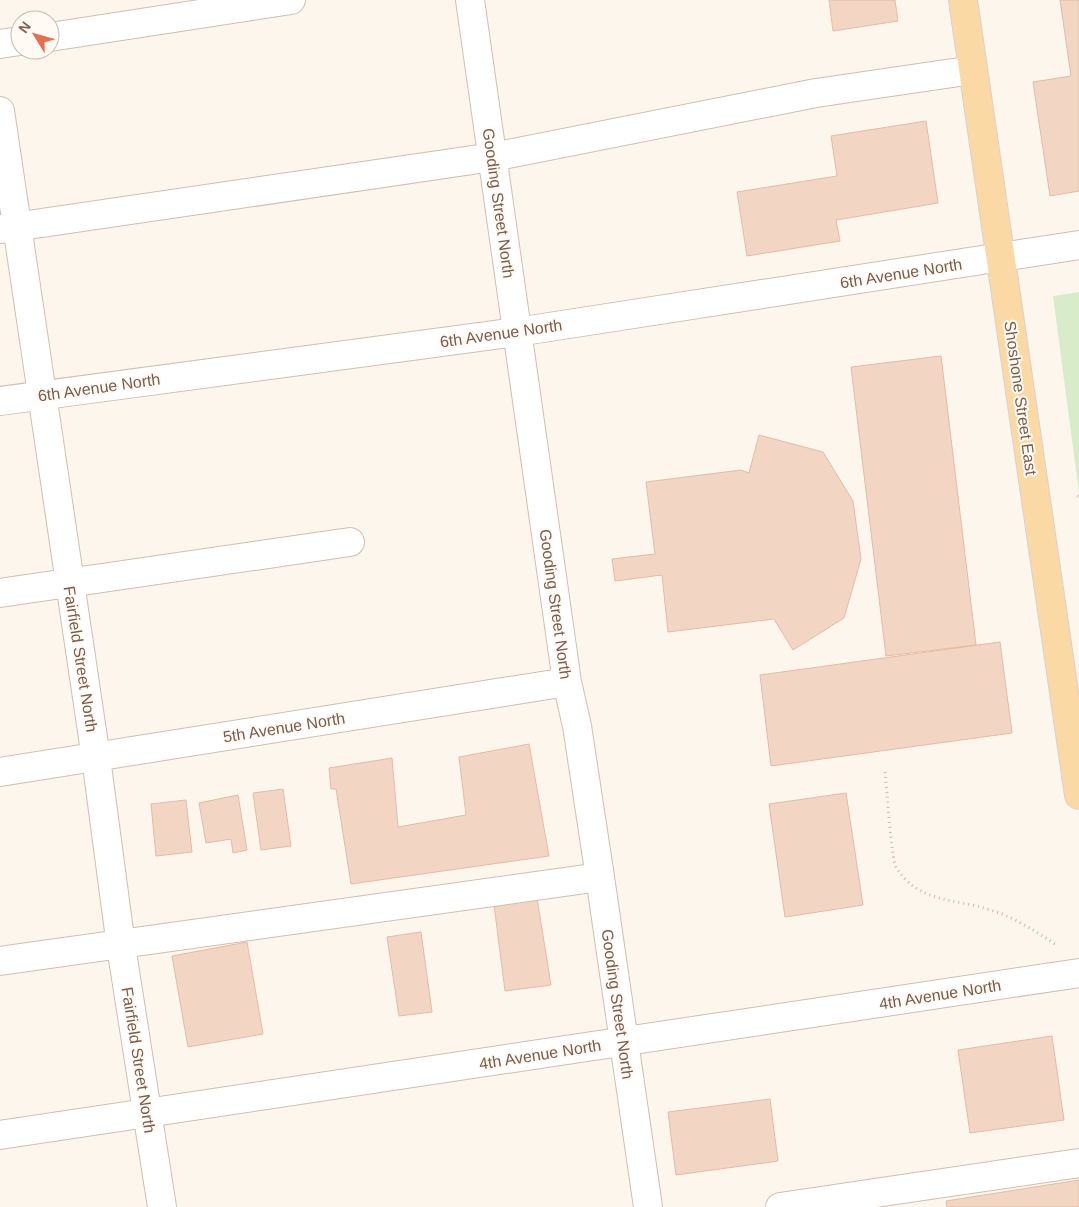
<svg xmlns="http://www.w3.org/2000/svg" width="1079" height="1207" viewBox="0 0 1079 1207" font-family="Arial,sans-serif">
  <rect width="100%" height="100%" fill="#fdf6ec"/>
  <!-- green -->
  <path fill="#d8ecc9" d="M1079,292V493L1053,296Z"/>
  <!-- building -->
  <path fill="#f3d5c3" stroke="#e6bba3" d="M829,0H895L898,21L833,31Z
    M1060,0H1079V191L1050,196L1033,82L1071,76Z
    M926,121L938,203L836,220L840,241L747,256L737,192L837,176L831,136Z
    M941,356L976,645L886,656L851,367Z
    M759,435L823,452L853,501L861,559L844,618L793,650L774,619L668,632L662,575L615,581L612,559L655,554L646,482L741,470L749,473Z
    M1000,642L1012,733L771,766L760,675Z
    M529,744L549,856L351,884L336,789H331L329,768L392,758L398,827L466,815L459,757Z
    M283,789L291,846L261,850L253,793Z
    M846,793L863,905L785,917L769,804Z
    M238,795L247,850L233,853L231,839L206,843L199,803Z
    M186,800L192,852L156,856L151,804Z
    M536,892L551,985L505,991L493,897Z
    M421,932L432,1012L399,1016L387,937Z
    M247,942L263,1034L188,1047L172,956Z
    M1052,1036L1064,1120L970,1133L958,1050Z
    M770,1099L778,1161L676,1175L668,1112Z
    M1079,1180V1207H947L946,1201Z"/>
  <g fill="none" stroke-linecap="round" stroke-linejoin="round">
    <!-- minor casing -->
    <g stroke="#d1beb0" stroke-width="30">
      <path id="minor" d="M470,0L567,682L577,726L600,877L648,1207
        M50,37L291,0
        M0,44L20,41
        M0,111L96,758L121,946L162,1207
        M1,229L493,157L816,93L973,70
        M0,401L517,332L1079,245
        M0,593L350,542
        M0,772L567,682
        M0,961L600,877
        M0,1135L1079,973
        M780,1207L1079,1163"/>
    </g>
    <!-- major casing -->
    <g stroke="#dad1cd" stroke-width="30">
      <path id="major" d="M963,0L1079,795"/>
    </g>
    <!-- path -->
    <path stroke="#d9b8a5" stroke-width="3" stroke-dasharray="1 4" stroke-linecap="butt" d="M1077,496L1079,497
      M885,772C887,787 891,859 896,867C918,903 953,898 987,909C1013,916 1035,931 1058,946"/>
    <!-- minor -->
    <use href="#minor" stroke="#fff" stroke-width="28"/>
    <!-- major -->
    <use href="#major" stroke="#fbd9a5" stroke-width="28"/>
  </g>
  <g text-anchor="middle" stroke-width="4" stroke-linejoin="round" paint-order="stroke">
    <!-- street labels -->
    <g font-size="16" fill="#7a5c4d" stroke="#fffaf3">
      <text transform="translate(499 203) rotate(82)" y="6">Gooding Street North</text>
      <text transform="translate(901 273) rotate(-9)" y="6">6th Avenue North</text>
      <text transform="translate(501 333) rotate(-8)" y="6">6th Avenue North</text>
      <text transform="translate(99 387) rotate(-8)" y="6">6th Avenue North</text>
      <text transform="translate(1021 398) rotate(82)" y="6">Shoshone Street East</text>
      <text transform="translate(556 604) rotate(82)" y="6">Gooding Street North</text>
      <text transform="translate(81 659) rotate(81)" y="6">Fairfield Street North</text>
      <text transform="translate(284 727) rotate(-9)" y="6">5th Avenue North</text>
      <text transform="translate(940 994) rotate(-9)" y="6">4th Avenue North</text>
      <text transform="translate(618 1004) rotate(82)" y="6">Gooding Street North</text>
      <text transform="translate(540 1054) rotate(-9)" y="6">4th Avenue North</text>
      <text transform="translate(139 1060) rotate(81)" y="6">Fairfield Street North</text>
    </g>
  </g>
  <!-- north arrow -->
  <g transform="translate(35 35) rotate(307)"><circle r="24" fill="#fffaf3" stroke="#cabbb1"/>
  <path d="M0-4L9 19L0 12L-9 19Z" fill="#e76f51"/>
  <text y="-8" font-size="14" font-weight="bold" text-anchor="middle" fill="#7a5c4d">N</text>
  </g>
</svg>
